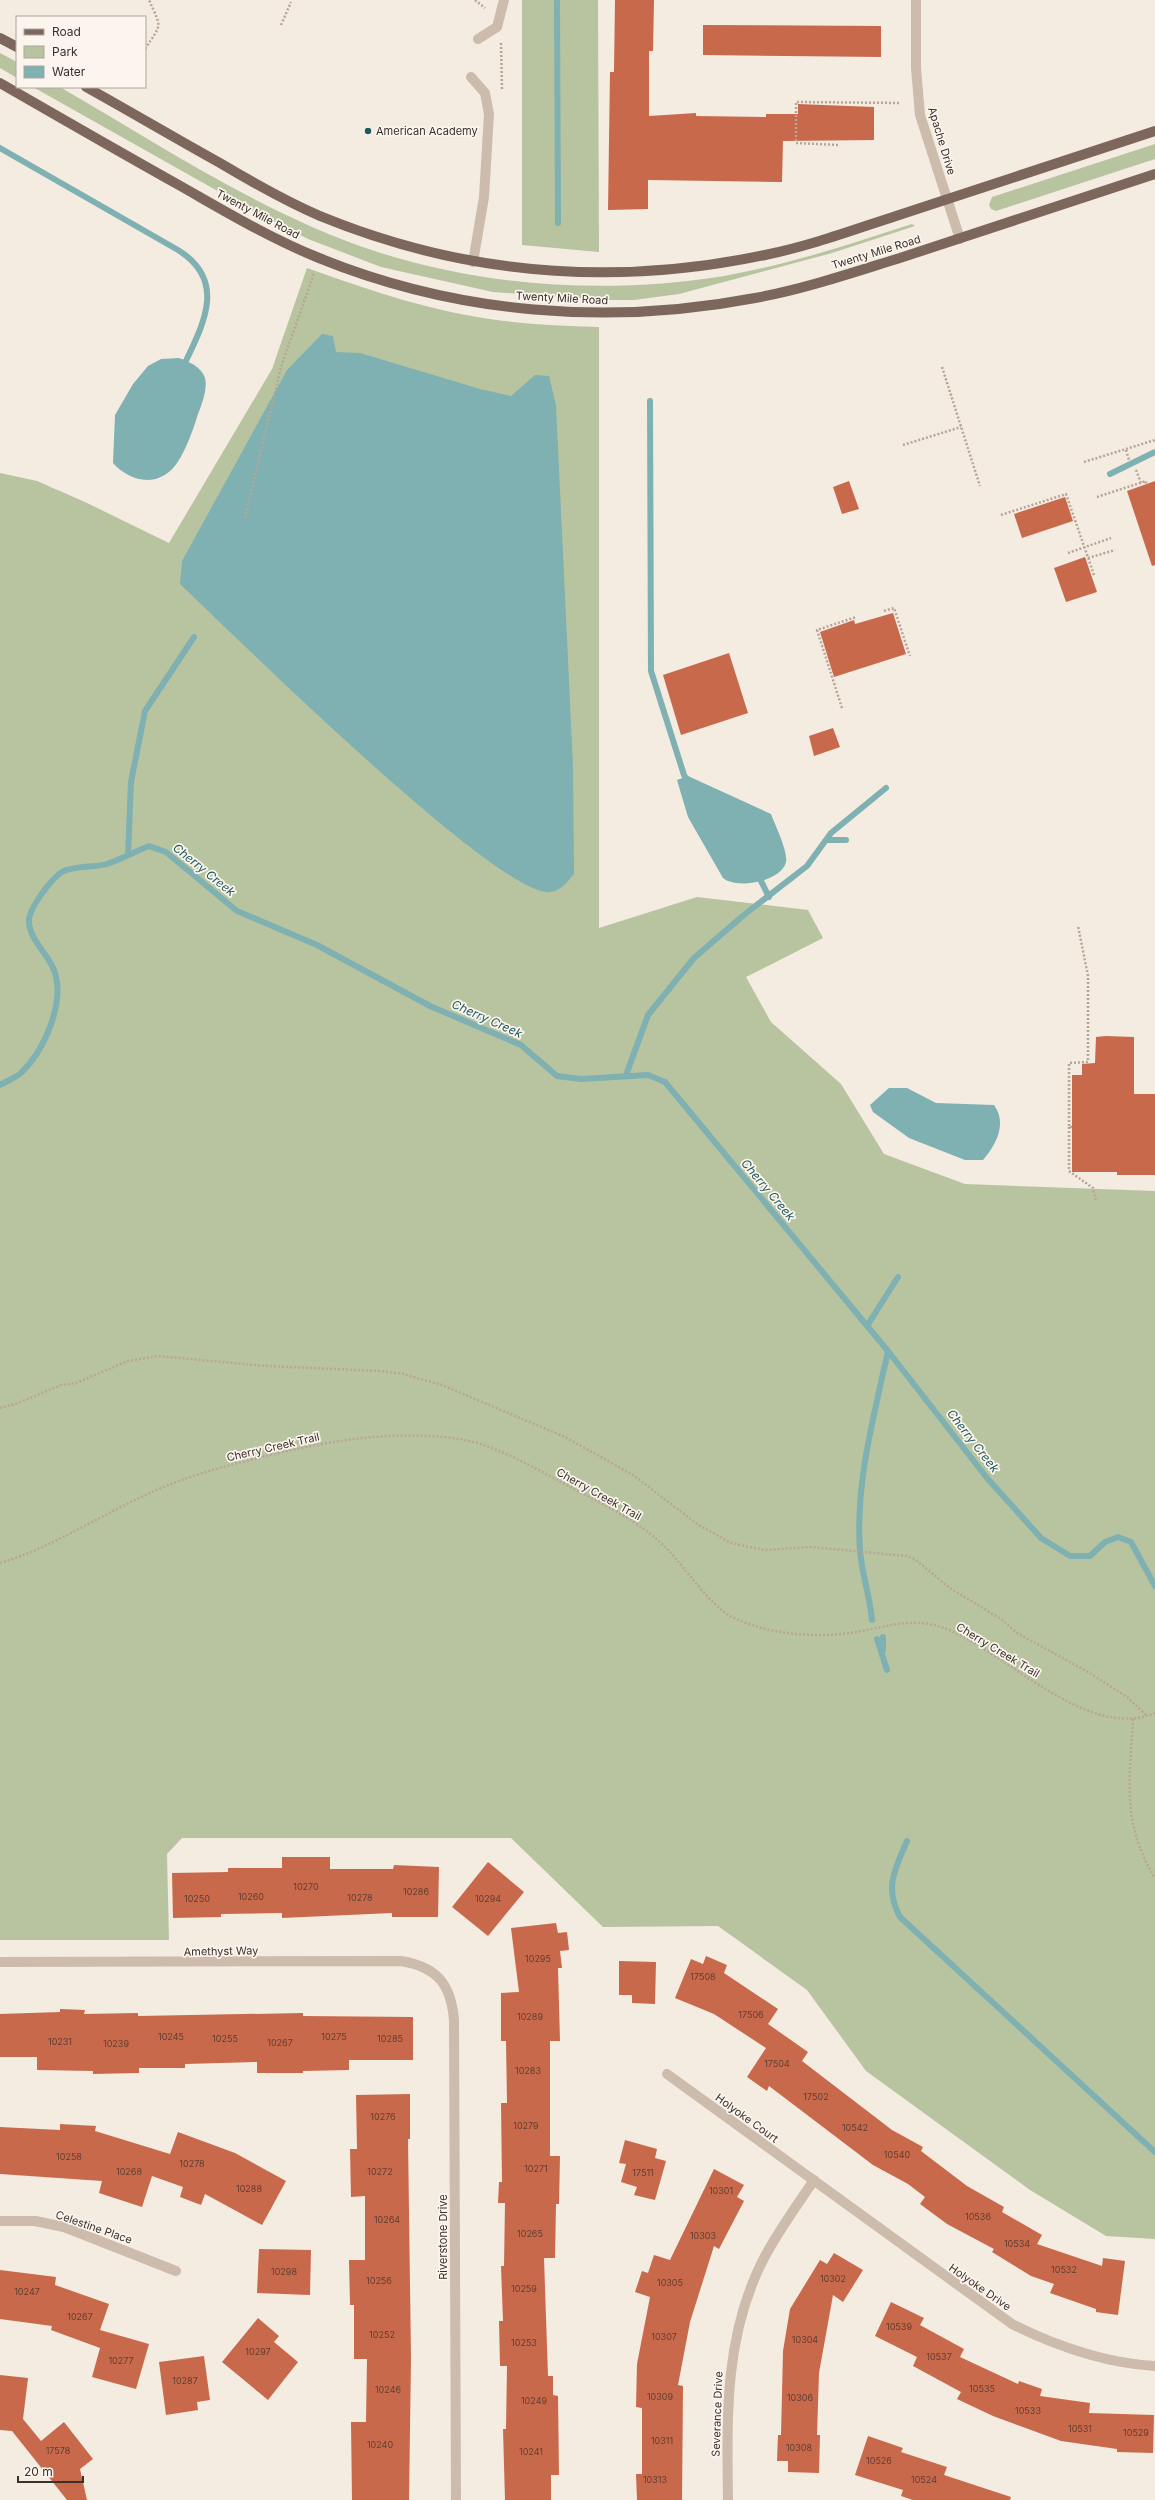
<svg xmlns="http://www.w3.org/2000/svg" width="1155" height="2500" viewBox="0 0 1155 2500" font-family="Inter,sans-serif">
  <rect width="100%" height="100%" fill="#f4ebe1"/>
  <!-- green -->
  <path fill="#b8c4a0" d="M522,0H598L599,252L522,245Z
    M0,53L17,62V78L0,68Z
    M33,87H60C148,138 236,196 331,235C453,285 594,297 724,276C788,265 850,244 912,224L915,226L832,253L679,294L634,300H606L493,292L381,267L308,239L246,207Z
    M1155,144V159L996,211L991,209L989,205L992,197Z
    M307,268C371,291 436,313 504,321C536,325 567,326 599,327V928L697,897L808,910L823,938L746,977L771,1022L841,1084L884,1154L965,1184L1155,1191V2239L1106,2236L1030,2190L866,2071L807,1990L718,1926L603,1927L511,1838H182L167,1854L169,1940H0V473L37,481L85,502L169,543L272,369Z"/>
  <!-- water -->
  <path fill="#7fb0b2" d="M322,334L333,336L336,352L360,353L480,389L511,396L535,375L549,376L556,405L573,766L574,874C568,881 562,890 551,892C502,901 229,630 180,584L182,561L287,370Z
    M179,358C189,362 201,366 205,378C208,390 201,406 197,417C193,431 183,457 174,467C156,488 129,481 113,463L115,415L133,384L148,366L161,359Z
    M688,776L771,814C775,825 788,851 786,862C782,881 737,890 723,878L688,817L677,780Z
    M889,1088H907L936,1103L994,1105C1007,1123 997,1144 983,1160H965L909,1138L873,1112L870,1105Z"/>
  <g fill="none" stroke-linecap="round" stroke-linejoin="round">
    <!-- stream -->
    <path stroke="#7fb0b2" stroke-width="6" d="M557,0L558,223
      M0,148L178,250C228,281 203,325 183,367
      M650,401L651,671L684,775L689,783
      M1110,474L1155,452
      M827,840H846
      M128,855L131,782L145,711L194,637
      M757,873L769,897
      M626,1075L648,1015L694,958L745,914L807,866L831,833L886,788
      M0,1085C7,1081 15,1078 21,1073C44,1051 66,1002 54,970C47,953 30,940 29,922C28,909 52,878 62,872C74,865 94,868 107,864C122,859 136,851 149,846L166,852L237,911L317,945L430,1006L521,1045L557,1076L581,1079L648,1075L665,1082L888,1351L987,1478L1041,1538L1070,1556H1090L1105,1542L1118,1537L1131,1542L1155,1586
      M867,1326L898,1277
      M872,1620C870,1597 862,1574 860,1551C855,1484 874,1416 888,1351
      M883,1637V1650
      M877,1639L887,1670
      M907,1841C895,1869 884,1888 900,1917L1155,2152"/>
  </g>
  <!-- building -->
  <path fill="#c8694b" d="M615,0H654L653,51H649V116L696,113V116L766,117V114H798V104L874,107V140L783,141L782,182L648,180V209L608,210L610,72H614Z
    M703,25L881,26V57L703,55Z
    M849,481L859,509L842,514L833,487Z
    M1155,481V565L1152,566L1127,491Z
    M1065,497L1073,521L1022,538L1014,514Z
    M1085,557L1097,592L1066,602L1054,568Z
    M893,613L906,654L834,677L820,632L854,620L855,624Z
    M729,653L748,713L681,735L663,675Z
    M833,728L840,747L814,756L809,736Z
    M1106,1036L1134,1037V1094H1155V1175H1117V1172H1072V1075H1082V1064L1095,1063L1096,1037Z
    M282,1857H330V1869H393L394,1865L439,1867L438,1917H392V1913L282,1918V1913L221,1914V1917L173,1918L172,1873L228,1872V1868H282Z
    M488,1862L524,1892L488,1936L452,1907Z
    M556,1923L558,1933L567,1932L569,1950L560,1951L562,1968H558L560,2041H550V2156H560L559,2204H556L555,2258H544L548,2376H553V2395L558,2396L559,2475H551V2500H505L503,2429H506L507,2366H500L499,2321H503L501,2266H504L505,2203H498L499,2182H502L501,2103H507L506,2041H501V1993L519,1992L511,1928Z
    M706,1956L727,1965L724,1973L778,2009L768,2024L808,2052L802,2061L892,2130L923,2147L921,2151L967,2186L1004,2207L1002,2212L1042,2235L1037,2244L1102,2266L1103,2258L1125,2261L1118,2315L1096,2312V2309L1050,2293L1054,2284L1031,2276L992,2252L994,2249L947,2224L920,2204L925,2197L908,2184L873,2165L769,2086L767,2091L747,2077L766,2048L714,2014L675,1998L691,1959L703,1964Z
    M619,1961L656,1962L655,2004L632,2003V1995H619Z
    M60,2009L85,2010L84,2014L138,2013V2016L303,2013V2016L413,2017V2060H349V2070L303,2071V2073H257V2062L185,2064V2068H139V2073L93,2074V2071L37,2070V2057H0V2014L60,2012Z
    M410,2094V2139H408L411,2358L409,2500H352L351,2422H366L367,2359H354V2305H350L349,2260H365V2196L351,2197L350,2149H357L356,2095Z
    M60,2124L96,2126L95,2131L170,2154L178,2132L235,2153L286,2181L262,2225L205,2194L201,2205L180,2197L183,2187L152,2176L142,2207L99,2193L102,2181L0,2174V2127L60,2130Z
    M625,2140L657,2149L655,2158L666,2161L655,2200L634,2195L637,2187L621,2182L626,2164L619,2163Z
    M714,2169L744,2185L737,2197L744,2201L719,2249L714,2246L690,2322L678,2385L683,2386L682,2500H637L636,2474H642V2408L636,2407L637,2364L650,2297L635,2292L642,2271L648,2273L654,2255L670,2260Z
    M259,2249L311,2250L310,2295L257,2293Z
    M834,2253L863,2270L843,2302L833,2295L819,2373L817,2435H820L819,2473L788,2472V2461H777L778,2435H781L783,2351L790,2309L820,2260L827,2264Z
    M0,2270L56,2277L55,2285L109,2304L100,2330L149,2344L136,2389L92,2377L100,2348L51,2330L52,2326L0,2319Z
    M891,2302L924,2318L920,2325L964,2349L960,2357L1018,2384L1019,2381L1042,2389L1040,2396L1090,2403L1089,2413L1154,2415L1153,2453L1117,2452V2449L1061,2441L993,2416L957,2399L961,2392L913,2366L917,2357L875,2336Z
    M258,2318L279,2336L274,2342L298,2362L268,2400L222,2362Z
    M204,2356L210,2400L197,2402L198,2410L166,2415L159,2362Z
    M0,2375L28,2378L23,2419L41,2441L64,2422L93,2459L80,2469L87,2500H67L12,2431L0,2430Z
    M868,2436L903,2448L901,2452L947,2467L944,2475L1011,2497L1010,2500H913L901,2496L903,2490L855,2475Z"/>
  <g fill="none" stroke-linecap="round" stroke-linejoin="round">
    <!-- path -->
    <path stroke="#b9a596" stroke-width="2.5" stroke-dasharray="2 2" stroke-linecap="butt" d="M475,0L485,8
      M281,25L291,2
      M501,43L502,90
      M145,49C162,23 162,29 149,0
      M838,145L796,143V102L900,103
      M942,367L980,486
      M903,445L961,427
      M1126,450L1129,460
      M1084,462L1155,440
      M1136,470L1141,483
      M1097,497L1146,481V484
      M1001,515L1066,494L1094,575
      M245,518L281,367L314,273
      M1068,553L1111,538
      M1088,558L1115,550
      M884,611L894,608L910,656
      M842,708L817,630L856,617
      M1069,1127V1171L1093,1188L1096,1202
      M1072,1127H1069V1063L1088,1062V976L1078,926
      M0,1408L18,1403L61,1385L76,1383L128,1361L157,1356L266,1366L381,1371L403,1374L442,1385L565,1437L633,1475L697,1524L731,1543L764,1550L811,1547L907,1556L916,1560L951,1589L1001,1619L1017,1633L1088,1672L1127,1697L1147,1716
      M0,1563C52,1548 100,1515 150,1493C184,1477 221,1467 258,1458C322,1442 387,1430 453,1438C493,1443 530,1466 565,1484C600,1503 637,1519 666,1548C686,1568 708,1604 732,1617C766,1634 812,1638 850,1633C882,1628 912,1616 944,1628C1004,1650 1087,1742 1155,1713
      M1133,1719C1130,1779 1121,1823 1155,1878"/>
    <!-- minor -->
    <path stroke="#cdbbac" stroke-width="10" d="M916,0V68L920,115L960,239
      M478,39L497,27L504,0
      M471,77L485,93L489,114L484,197L473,262
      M0,1962L401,1961C437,1967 451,1984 454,2020L456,2500
      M667,2074L1012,2324C1058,2347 1104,2363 1155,2366
      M0,2221H35L64,2227L176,2271
      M728,2500C727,2418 724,2338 762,2262C776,2234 796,2207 814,2180"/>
    <!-- major -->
    <path stroke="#7d675c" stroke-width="10" d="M0,38L17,47
      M0,83C59,117 118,151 177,184C223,210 269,238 319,258C457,314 609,326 755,298C805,289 854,272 903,257C987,230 1071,202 1155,174
      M86,87C131,112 175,138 220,163C252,182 285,201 320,216C464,275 613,287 765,255C810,246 853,230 896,216C983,188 1069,159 1155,131"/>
  </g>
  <!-- markers -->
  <circle fill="#1f5a5e" stroke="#fbf5ee" stroke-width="1.5" cx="368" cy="131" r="4"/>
  <g text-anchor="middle" stroke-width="3.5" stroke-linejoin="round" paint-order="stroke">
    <!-- number labels -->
    <g font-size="9" fill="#5e3e33">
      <text x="306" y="1890">10270</text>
      <text x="416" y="1895">10286</text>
      <text x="251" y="1900">10260</text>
      <text x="360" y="1901">10278</text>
      <text x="197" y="1902">10250</text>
      <text x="488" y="1902">10294</text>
      <text x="538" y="1962">10295</text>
      <text x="703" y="1980">17508</text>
      <text x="751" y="2018">17506</text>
      <text x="530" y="2020">10289</text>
      <text x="171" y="2040">10245</text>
      <text x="334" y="2040">10275</text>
      <text x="225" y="2042">10255</text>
      <text x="390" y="2042">10285</text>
      <text x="60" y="2045">10231</text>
      <text x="280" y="2046">10267</text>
      <text x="116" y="2047">10239</text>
      <text x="777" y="2067">17504</text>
      <text x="528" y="2074">10283</text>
      <text x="816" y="2100">17502</text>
      <text x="383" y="2120">10276</text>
      <text x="526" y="2129">10279</text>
      <text x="855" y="2131">10542</text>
      <text x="897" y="2158">10540</text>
      <text x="69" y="2160">10258</text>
      <text x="192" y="2167">10278</text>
      <text x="536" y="2172">10271</text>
      <text x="129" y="2175">10268</text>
      <text x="380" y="2175">10272</text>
      <text x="643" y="2176">17511</text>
      <text x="249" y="2192">10288</text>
      <text x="721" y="2194">10301</text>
      <text x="978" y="2220">10536</text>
      <text x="387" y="2223">10264</text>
      <text x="530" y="2237">10265</text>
      <text x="703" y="2239">10303</text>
      <text x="1017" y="2247">10534</text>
      <text x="1064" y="2273">10532</text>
      <text x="284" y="2275">10298</text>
      <text x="833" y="2282">10302</text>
      <text x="379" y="2284">10256</text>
      <text x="670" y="2286">10305</text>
      <text x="524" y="2292">10259</text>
      <text x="27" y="2295">10247</text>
      <text x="80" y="2320">10267</text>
      <text x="899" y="2330">10539</text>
      <text x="382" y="2338">10252</text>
      <text x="664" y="2340">10307</text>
      <text x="805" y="2343">10304</text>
      <text x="524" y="2346">10253</text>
      <text x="258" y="2355">10297</text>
      <text x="939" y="2360">10537</text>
      <text x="121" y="2364">10277</text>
      <text x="185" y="2384">10287</text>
      <text x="982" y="2392">10535</text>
      <text x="388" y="2393">10246</text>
      <text x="660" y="2400">10309</text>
      <text x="800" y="2401">10306</text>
      <text x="534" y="2404">10249</text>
      <text x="1028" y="2414">10533</text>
      <text x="1080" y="2432">10531</text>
      <text x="1136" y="2436">10529</text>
      <text x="662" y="2444">10311</text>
      <text x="380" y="2448">10240</text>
      <text x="799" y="2451">10308</text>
      <text x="58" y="2454">17578</text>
      <text x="531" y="2455">10241</text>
      <text x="879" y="2464">10526</text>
      <text x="655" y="2483">10313</text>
      <text x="924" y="2483">10524</text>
    </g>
    <!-- poi labels -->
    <g font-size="11" fill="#3b302b" stroke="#fbf5ee" text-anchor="start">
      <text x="376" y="135">American Academy</text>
    </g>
    <!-- street labels -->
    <g font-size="11" fill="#3b302b" stroke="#fbf5ee">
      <text transform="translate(942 141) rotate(73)" y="4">Apache Drive</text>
      <text transform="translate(258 214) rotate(28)" y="4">Twenty Mile Road</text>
      <text transform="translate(876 252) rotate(-17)" y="4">Twenty Mile Road</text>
      <text transform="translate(562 298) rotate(3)" y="4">Twenty Mile Road</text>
      <text transform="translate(273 1447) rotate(-13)" y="4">Cherry Creek Trail</text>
      <text transform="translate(599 1494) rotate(29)" y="4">Cherry Creek Trail</text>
      <text transform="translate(998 1650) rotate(31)" y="4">Cherry Creek Trail</text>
      <text transform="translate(221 1951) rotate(-1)" y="4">Amethyst Way</text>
      <text transform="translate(747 2118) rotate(36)" y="4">Holyoke Court</text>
      <text transform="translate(94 2227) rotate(19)" y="4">Celestine Place</text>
      <text transform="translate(443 2237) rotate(-90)" y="4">Riverstone Drive</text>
      <text transform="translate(980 2287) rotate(35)" y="4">Holyoke Drive</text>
      <text transform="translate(717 2414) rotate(-88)" y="4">Severance Drive</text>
    </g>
    <!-- water labels -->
    <g font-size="12" font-style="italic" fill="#1f5a5e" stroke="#fbf5ee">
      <text transform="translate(204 870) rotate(39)" y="4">Cherry Creek</text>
      <text transform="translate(487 1019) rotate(24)" y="4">Cherry Creek</text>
      <text transform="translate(768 1190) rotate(50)" y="4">Cherry Creek</text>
      <text transform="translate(973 1441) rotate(52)" y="4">Cherry Creek</text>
    </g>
  </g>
  <!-- legend -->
  <rect x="16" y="16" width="130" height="72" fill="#fbf5ee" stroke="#aea6a0"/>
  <rect x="24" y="29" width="20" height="6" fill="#7d675c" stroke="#aea6a0"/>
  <text x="52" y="36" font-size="12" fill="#3b302b">Road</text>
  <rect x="24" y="46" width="20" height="12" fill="#b8c4a0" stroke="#aea6a0"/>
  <text x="52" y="56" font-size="12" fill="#3b302b">Park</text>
  <rect x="24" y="66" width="20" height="12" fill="#7fb0b2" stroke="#aea6a0"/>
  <text x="52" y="76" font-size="12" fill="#3b302b">Water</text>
  <!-- scale -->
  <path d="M18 2476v6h65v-6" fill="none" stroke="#3b302b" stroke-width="2"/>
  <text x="24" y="2476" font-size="12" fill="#3b302b" stroke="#fbf5ee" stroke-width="3" paint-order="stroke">20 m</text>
</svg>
